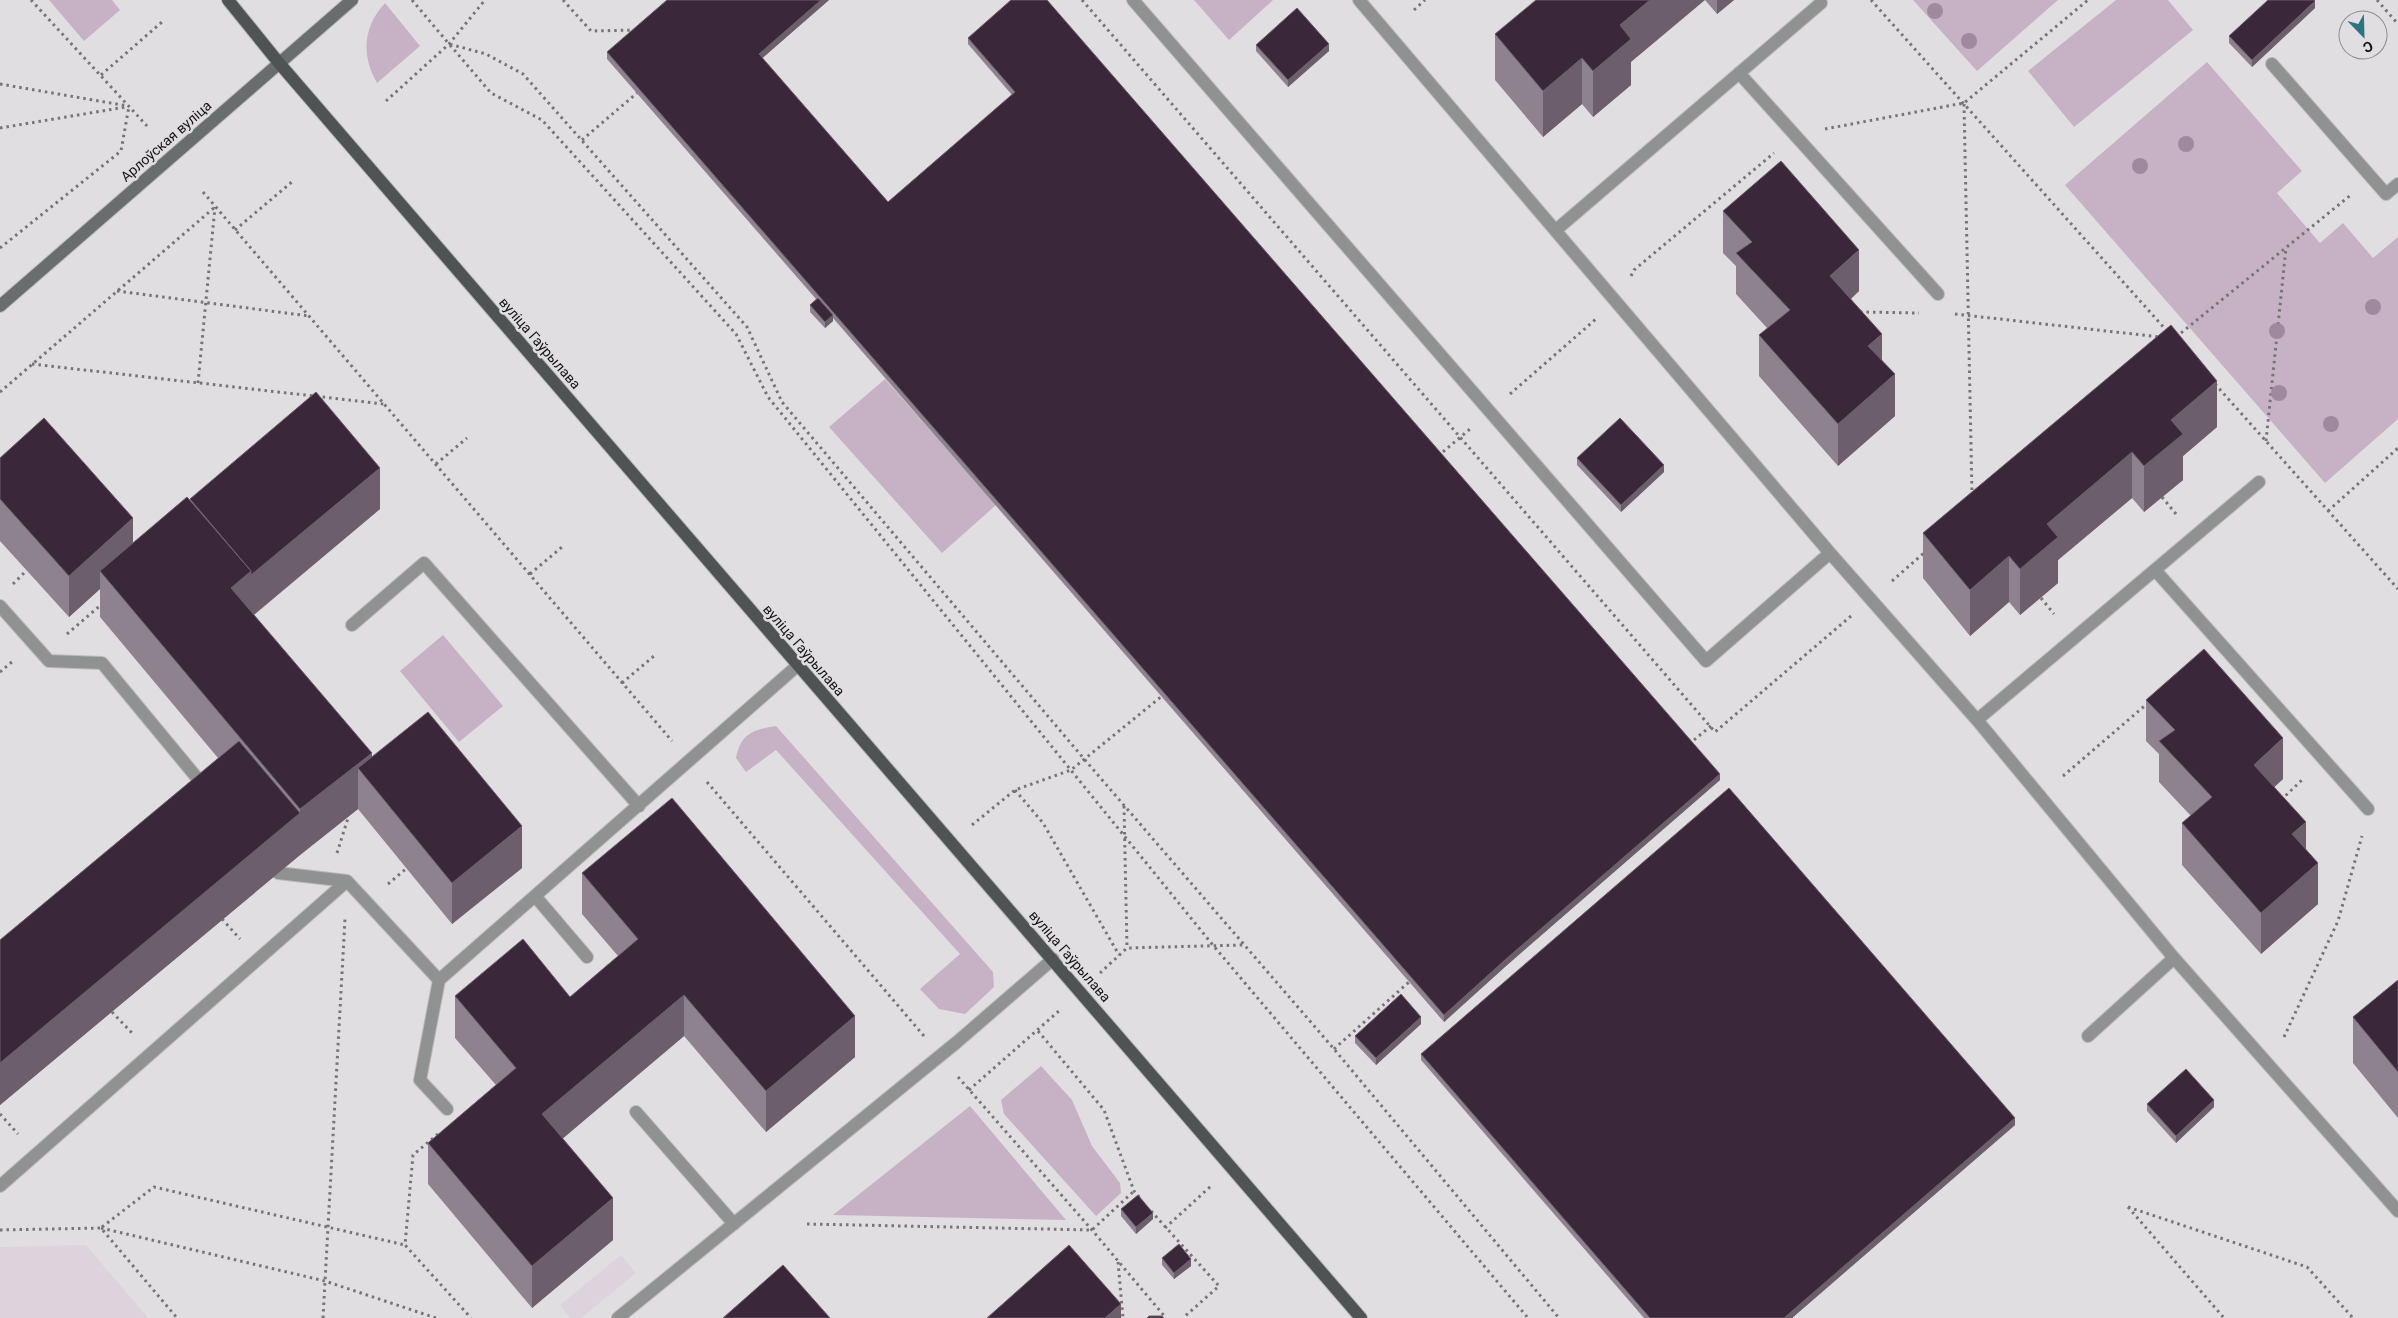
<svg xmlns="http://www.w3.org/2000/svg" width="2398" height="1318" viewBox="0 0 2398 1318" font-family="Roboto,sans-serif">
  <rect width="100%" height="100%" fill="#e1dee1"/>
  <!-- built -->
  <path fill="#ddd3dc" d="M86,1245L148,1318H0V1247Z
    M621,1255L636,1273L581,1318H570L560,1305Z"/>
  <!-- green -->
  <path fill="#c6b2c4" d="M49,0H112L120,10L84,41Z
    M1194,0H1273L1229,40Z
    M1913,0H2058L1977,71Z
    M2116,0H2168L2193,30L2074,127L2028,71Z
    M385,3L420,46L377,83C361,55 363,27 385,3Z
    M2207,62L2302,171L2277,193L2320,243L2343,223L2373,258L2398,237V419L2325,483L2065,185Z
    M885,379L996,505L942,553L829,427Z
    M443,635L503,706L459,742L400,671Z
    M776,726L993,972L994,987L965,1014L939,1009L920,989L960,954L776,750L746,772L736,758C741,733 753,730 776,726Z
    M1041,1066L1072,1100L1092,1146L1120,1183L1121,1193L1096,1216L1004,1114L1001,1100Z
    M970,1106L1066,1220L833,1215Z"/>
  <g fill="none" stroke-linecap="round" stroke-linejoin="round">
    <!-- lane casing -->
    <g stroke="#bcb9bc" stroke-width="14">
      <path id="lane" d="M1133,0L1706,661L1830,553
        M1359,0L1830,553L1977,720L2174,958L2398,1211
        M2272,64L2386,194L2398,184
        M1739,73L1938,294
        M1556,230L1821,3
        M2155,570L2368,809
        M0,606L49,661L102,663L207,790
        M352,625L424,563L639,806
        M1977,720L2259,482
        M278,873L347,881L439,980L797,666
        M535,896L587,957
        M439,980L420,1080L447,1109
        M2088,1036L2174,958
        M636,1112L734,1224
        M0,1186L347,881
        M618,1318L957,1042L1053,959"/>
    </g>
    <!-- secondary casing -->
    <g stroke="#bcb9bc" stroke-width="14">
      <path id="secondary" d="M0,306L352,0"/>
    </g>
    <!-- primary casing -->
    <g stroke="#bcb9bc" stroke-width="14">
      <path id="primary" d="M228,0L279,63L1361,1318"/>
    </g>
    <!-- path -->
    <path stroke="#767476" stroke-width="3" stroke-dasharray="2.5 4" stroke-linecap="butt" d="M31,0L147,126
      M412,0L449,44L486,54L523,74L747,327L782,402L1085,760L1334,1049L1559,1318
      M563,0L591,31L637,30
      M1082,0L1715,732L1851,616
      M1871,0L2167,331
      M2377,0L2398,24
      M1414,10L1425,0
      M450,45L491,93L542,120L736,334L768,397L1212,944L1528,1318
      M101,75L162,22
      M0,84L128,106
      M386,101L449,44L485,0
      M1964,104L1972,495
      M0,128L126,107
      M1825,129L1964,103L2088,0
      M582,140L637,93
      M203,192L672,741
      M235,230L293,181
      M0,248L121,151L129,106
      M1631,276L1634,270L1774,153
      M117,291L309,316
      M1860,312L1919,313
      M1955,314L2160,337
      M2176,337L2352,194
      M32,364L384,404
      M198,383L215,207
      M2215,384L2398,589
      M0,392L215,207
      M1510,394L1596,319
      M2266,441L2286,248
      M1438,456L1470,429
      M436,464L467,438
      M2162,497L2176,514
      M2328,511L2398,448
      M530,574L562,547
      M1892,581L1925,552
      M13,584L27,570
      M2041,598L2054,614
      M67,634L102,604
      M0,672L13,661
      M622,683L654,656
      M1689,744L1711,726
      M2063,776L2148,703
      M707,782L924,1036
      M1015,790L1043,823L1119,955
      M2281,800L2304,778
      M1124,806L1127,948
      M972,825L1015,790L1071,770L1162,696
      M337,853L348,818
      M388,884L407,868
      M222,919L240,939
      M1100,973L1127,948L1243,945
      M112,1012L132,1033
      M1038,1031L1104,1110L1134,1191L1140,1198
      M2284,1037L2338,921L2362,836
      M1334,1049L1409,982
      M958,1077L1092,1230L1166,1318
      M969,1090L1060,1010
      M0,1114L18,1134
      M438,1134L413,1155L405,1245L471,1318
      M2128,1207L2307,1267L2353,1318
      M2128,1207L2224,1318
      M1151,1211L1219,1286L1183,1318
      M807,1224L1092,1230L1134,1191
      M102,1227L154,1187L405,1245
      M101,1228L325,1281L436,1318
      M1165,1228L1211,1186
      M0,1230L101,1228L177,1318
      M1118,1262L1123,1318
      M323,1318L345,919"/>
    <!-- lane -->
    <use href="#lane" stroke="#909292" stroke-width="12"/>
    <!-- secondary -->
    <use href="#secondary" stroke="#6a6d6d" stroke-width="12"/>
    <!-- primary -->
    <use href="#primary" stroke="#4f5353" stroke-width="12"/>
  </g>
  <!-- trees -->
  <g fill="#9f899e">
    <circle cx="1935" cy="11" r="8"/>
    <circle cx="1969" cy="41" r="8"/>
    <circle cx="2186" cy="144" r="8"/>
    <circle cx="2140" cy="166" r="8"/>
    <circle cx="2373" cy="307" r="8"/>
    <circle cx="2277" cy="331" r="8"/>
    <circle cx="2279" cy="393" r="8"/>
    <circle cx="2331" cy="424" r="8"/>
  </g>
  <!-- wall -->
  <path fill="#8e828e" d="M829,0L762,58L888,202L1012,95L968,44V38L1720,780L1506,966L1444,1022L833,318V321L825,328L810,312V305L816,299L607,59V52Z
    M1705,0H1734L1717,14Z
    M2315,8L2252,67L2229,43V36Z
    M1495,34L1631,62V85L1593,117L1582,104L1543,137L1495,80Z
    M1256,45L1329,51L1288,87L1256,51Z
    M1723,211L1859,291L1851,299L1882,360L1895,416L1838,466L1759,376V335L1767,328L1736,294V266L1723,253Z
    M2171,325L2217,427L2183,456V480L2144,512L2132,498L2058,560V583L2020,615L2009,602L1970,636L1923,578V533Z
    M0,458L133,543L190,499L380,509L254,615L372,757L522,868L452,924L358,809L300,855L0,1105V940L218,758L100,617V589L69,617L0,541Z
    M1577,458L1664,472L1621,512L1577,465Z
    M2146,700L2283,779L2274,787L2306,849L2318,904L2261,954L2182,865V823L2191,816L2159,782V754L2146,741Z
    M582,873L855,1057L766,1132L684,1036L562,1139L613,1240L532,1308L428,1184V1143L496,1085L455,1038V996L570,997L618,956L582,914Z
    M2398,980V1118L2353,1063V1017Z
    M1421,1024L1376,1065L1355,1043V1036Z
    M1421,1054L2015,1125L1792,1318H1644L1421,1060Z
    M2147,1104L2214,1107L2176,1143L2147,1111Z
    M1121,1209L1153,1219L1136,1234L1121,1216Z
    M1162,1258L1191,1266L1174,1279L1162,1265Z"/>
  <!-- shaded-wall -->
  <path fill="#6d5e6c" d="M821,0H829L759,61V54Z
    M1650,0H1705L1631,62V85L1593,117V71L1620,25Z
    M1717,0H1734L1717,14Z
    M2315,1V8L2252,67V60Z
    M1329,44V51L1288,87V80Z
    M1582,58V104L1543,137V91Z
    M1859,250V291L1830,318V276Z
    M833,315V321L825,328V322Z
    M1882,334V375L1868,346Z
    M1895,374V416L1838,466V424Z
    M2217,381V427L2183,456V480L2144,512V466L2171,420Z
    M2132,452V498L2058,560V583L2020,615V569L2047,524Z
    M1664,465V472L1621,512V505Z
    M380,468V509L251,617V575Z
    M133,518V559L100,571V589L69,617V576Z
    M2009,556V602L1970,636V590Z
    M251,571V617L231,588Z
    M2283,738V779L2254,806V765Z
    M372,753V785L358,768V809L300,855L0,1105V1063L300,813V809Z
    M1720,774V780L1506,966L1444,1022V1015L1506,959Z
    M2306,822V864L2292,834Z
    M522,826V868L452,924V883Z
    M2318,863V904L2261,954V913Z
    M684,995V1036L542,1156V1114Z
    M855,1016V1057L766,1132V1091Z
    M1421,1017V1024L1376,1065V1058Z
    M2214,1100V1107L2176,1143V1136Z
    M2015,1118V1125L1792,1318H1784Z
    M613,1198V1240L532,1308V1266Z
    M1153,1213V1219L1136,1234V1227Z
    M1191,1259V1266L1174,1279V1273Z
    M1121,1304V1318H1105Z"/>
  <!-- building -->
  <path fill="#3b273a" stroke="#6d5e6c" d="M667,0H821L759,54L888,202L1015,92L968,38L1011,0H1047L1720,774L1506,959L1444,1015L607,52Z
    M1536,0H1650L1620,25L1631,39L1593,71L1582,58L1543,91L1495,34Z
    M2268,0H2314L2315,1L2252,60L2229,36Z
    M1297,8L1329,44L1288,80L1256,45Z
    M1781,161L1859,250L1830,276L1882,334L1868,346L1895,374L1838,424L1759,335L1790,310L1736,253L1752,242L1723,211Z
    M818,298L833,315L825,322L810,305Z
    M2171,325L2217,381L2171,420L2183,434L2144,466L2132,452L2047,524L2058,537L2020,569L2009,556L1970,590L1923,533Z
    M316,392L380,468L251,575V571L190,499Z
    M44,418L133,518L69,576L0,499V458Z
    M1620,418L1664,465L1621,505L1577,458Z
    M187,497L251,571L231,588L372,753L300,809L100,571Z
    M2204,649L2283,738L2254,765L2306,822L2292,834L2318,863L2261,913L2182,823L2212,797L2159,741L2175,730L2146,700Z
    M428,712L522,826L452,883L358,768Z
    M239,741L300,813L0,1063V940Z
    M1729,788L2015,1118L1784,1318H1650L1421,1054Z
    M672,798L855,1016L766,1091L684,995L542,1114L613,1198L532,1266L428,1143L516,1068L455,996L523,939L570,997L638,939L582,873Z
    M2398,980V1072L2353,1017Z
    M1401,994L1421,1017L1376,1058L1355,1036Z
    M2186,1069L2214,1100L2176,1136L2147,1104Z
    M1138,1195L1153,1213L1136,1227L1121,1209Z
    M1179,1244L1191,1259L1174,1273L1162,1258Z
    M1069,1245L1121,1304L1105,1318H987Z
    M783,1265L830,1318H723Z
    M1149,1316H1162L1164,1318H1147Z"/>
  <g text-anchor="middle" stroke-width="5" stroke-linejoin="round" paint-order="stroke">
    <!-- street labels -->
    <g font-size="14" fill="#121112" stroke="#e1dee1">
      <text transform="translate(166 141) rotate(-41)" y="5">Арлоўская вуліца</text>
      <text transform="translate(540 343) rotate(49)" y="5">вуліца Гаўрылава</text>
      <text transform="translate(804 650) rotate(49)" y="5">вуліца Гаўрылава</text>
      <text transform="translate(1070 956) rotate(49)" y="5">вуліца Гаўрылава</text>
    </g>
  </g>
  <!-- north arrow -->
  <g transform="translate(2363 35) rotate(157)"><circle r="24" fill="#e1dee1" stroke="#8e8c8e"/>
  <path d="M0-4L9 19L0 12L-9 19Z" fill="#2c747e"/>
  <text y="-8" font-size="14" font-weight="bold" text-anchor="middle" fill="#121112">С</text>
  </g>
</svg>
